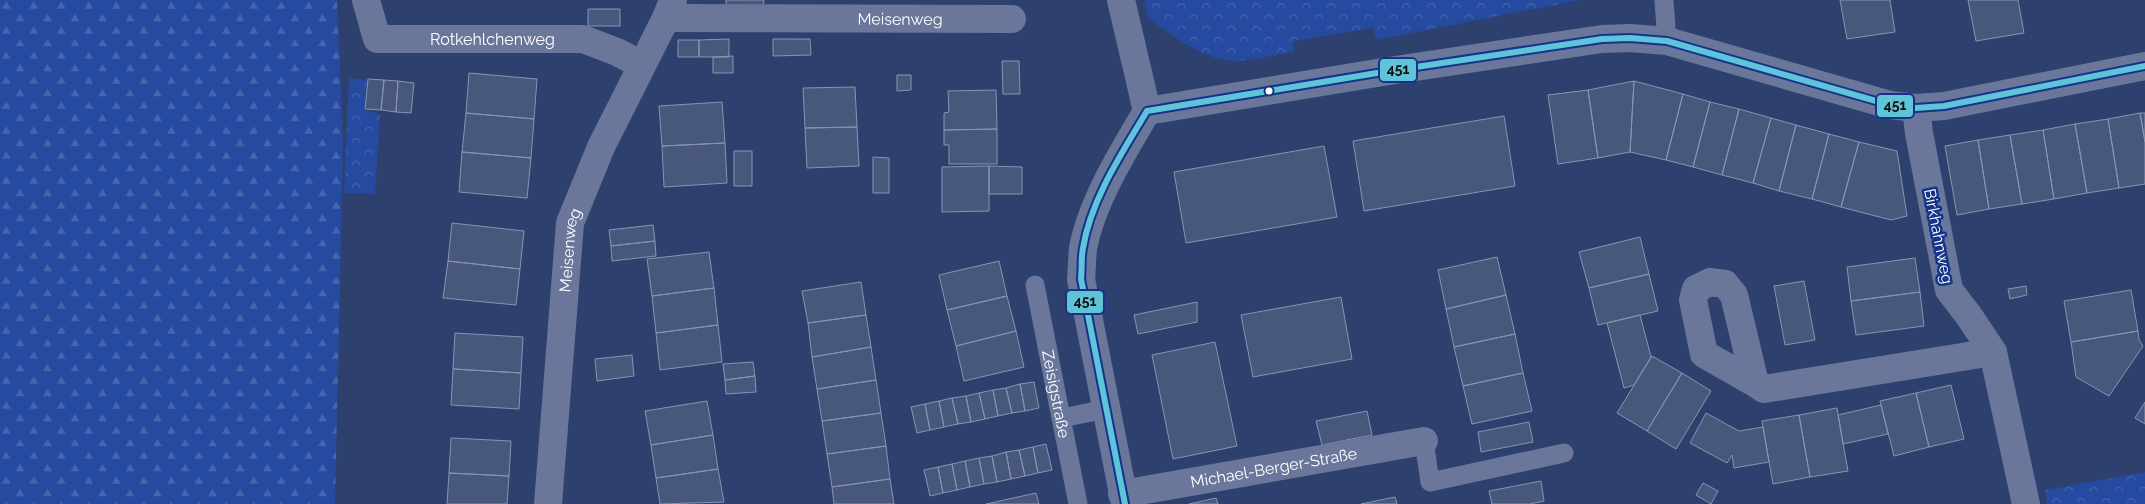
<svg xmlns="http://www.w3.org/2000/svg" width="2145" height="504" viewBox="0 0 2145 504" font-family="Raleway,sans-serif">
  <defs>
    <pattern id="forest-firs" width="22" height="20" patternUnits="userSpaceOnUse" patternTransform="scale(1.25)"><rect width="22" height="20" fill="#254aa0"/><path d="M5 1l3.5 6h-7zM16 11l3.5 6h-7z" fill="#4665ae"/></pattern>
    <pattern id="park-crowns" width="20" height="18" patternUnits="userSpaceOnUse" patternTransform="scale(1.25)"><rect width="20" height="18" fill="#254aa0"/><path d="M2 6a3 3 0 1 1 6 0M12 15a3 3 0 1 1 6 0" fill="none" stroke="#4665ae"/></pattern>
  </defs>
  <rect width="100%" height="100%" fill="#2e406d"/>
  <!-- forest -->
  <path fill="url(#forest-firs)" d="M0,0H337L343,146L335,504H0Z"/>
  <!-- park -->
  <path fill="url(#park-crowns)" d="M1144,0H1580L1376,40L1373,28L1293,41L1294,52C1277,54 1248,62 1233,61C1200,58 1174,36 1148,18Z
    M349,78L367,80L364,110L380,114L375,194L344,193Z
    M2145,472V504H2047L2045,490Z"/>
  <!-- building -->
  <path fill="#48587c" stroke="#8894b1" d="M726,0H764L763,7H726Z
    M1840,0H1890L1895,32L1847,39Z
    M1968,0H2018L2024,33L1976,41Z
    M588,9H620V26H588Z
    M729,39V57H699V40Z
    M773,39H810L811,55L773,56Z
    M678,40H699V57H678Z
    M733,56V73H713V57Z
    M1002,61H1019L1020,94H1003Z
    M469,73L537,79L534,119L466,113Z
    M897,75H911V90L897,91Z
    M368,79L384,80L381,110L365,109Z
    M384,80L398,81L396,112L381,110Z
    M398,81L414,83L411,113L396,112Z
    M1634,81L1683,94L1666,160L1630,152Z
    M1634,81L1630,152L1598,158L1588,90Z
    M855,87L857,127L805,128L803,88Z
    M996,90L997,129L944,130V113L949,112L948,91Z
    M1588,90L1598,158L1558,164L1548,95Z
    M1683,94L1710,102L1693,167L1666,160Z
    M722,102L725,143L662,146L659,106Z
    M1710,102L1739,109L1722,175L1693,167Z
    M1739,109L1771,118L1753,183L1722,175Z
    M466,113L534,119L531,158L462,152Z
    M2140,113H2145V142Z
    M2140,113L2145,142V184L2119,188L2108,119Z
    M1504,116L1515,186L1364,211L1353,141Z
    M1771,118L1796,125L1779,191L1753,183Z
    M2108,119L2119,188L2087,193L2075,124Z
    M2075,124L2087,193L2054,199L2043,130Z
    M1796,125L1829,134L1812,199L1779,191Z
    M857,127L859,166L807,168L805,128Z
    M997,129V164H949V145H944V130Z
    M2043,130L2054,199L2022,204L2010,135Z
    M1829,134L1859,142L1841,207L1812,199Z
    M2010,135L2022,204L1989,209L1978,140Z
    M1978,140L1989,209L1957,215L1945,146Z
    M1859,142L1897,151L1907,216L1891,220L1841,207Z
    M725,143L727,183L664,187L662,146Z
    M1324,146L1337,217L1186,243L1174,172Z
    M734,151H752V186H734Z
    M462,152L531,158L527,198L459,192Z
    M873,157L889,158V193H873Z
    M989,166V211L942,212V167Z
    M989,166L1022,167V194H989Z
    M452,223L524,231L520,269L448,261Z
    M653,225L655,241L611,246L609,230Z
    M1640,237L1649,274L1589,288L1579,252Z
    M655,241L656,256L612,261L611,246Z
    M709,252L714,288L652,296L647,259Z
    M1497,257L1506,295L1446,309L1438,270Z
    M1915,258L1920,292L1851,301L1847,267Z
    M448,261L520,269L516,305L443,298Z
    M999,261L1007,296L947,310L939,275Z
    M1649,274L1658,311L1598,325L1589,288Z
    M1804,281L1815,340L1785,345L1774,286Z
    M861,282L866,315L808,323L802,291Z
    M2026,286L2027,295L2010,299L2008,289Z
    M714,288L718,325L656,333L652,296Z
    M2131,290L2138,331L2071,342L2064,301Z
    M1920,292L1924,326L1856,335L1851,301Z
    M1506,295L1515,334L1454,347L1446,309Z
    M1007,296L1016,331L956,346L947,310Z
    M1341,297L1352,359L1253,377L1241,315Z
    M1197,302V322L1138,334L1134,315Z
    M866,315L871,347L812,357L808,323Z
    M1640,315L1651,357L1634,385L1624,388L1607,323Z
    M718,325L722,362L660,370L656,333Z
    M1016,331L1024,367L964,381L956,346Z
    M2138,331L2139,340L2143,346L2109,396L2076,377L2071,342Z
    M455,333L523,337L521,373L453,369Z
    M1515,334L1523,373L1463,386L1454,347Z
    M1215,342L1237,446L1173,459L1152,355Z
    M871,347L876,380L817,389L812,357Z
    M632,355L634,376L597,381L595,359Z
    M1652,356L1682,373L1647,431L1617,413Z
    M753,362L755,376L725,380L723,364Z
    M453,369L521,373L519,409L451,405Z
    M1523,373L1532,411L1472,424L1463,386Z
    M1682,373L1711,391L1676,449L1647,431Z
    M755,376L756,392L726,394L725,380Z
    M876,380L881,413L822,421L817,389Z
    M1034,382L1039,408L1025,411L1020,384Z
    M1020,384L1025,411L1012,413L1006,388Z
    M1951,385L1964,439L1929,447L1916,393Z
    M1006,388L1012,413L998,416L993,390Z
    M993,390L998,416L985,419L979,393Z
    M979,393L985,419L971,422L966,396Z
    M1916,393L1929,447L1894,456L1880,401Z
    M966,396L971,422L958,424L952,398Z
    M952,398L958,424L944,427L939,401Z
    M707,401L713,435L651,445L645,411Z
    M939,401L944,427L930,430L925,404Z
    M2145,402V424L2135,418Z
    M925,404L930,430L917,433L911,407Z
    M1881,405L1888,434L1843,444L1838,415Z
    M1837,408L1848,471L1810,477L1799,415Z
    M1367,411L1372,435L1322,445L1316,421Z
    M881,413L886,446L827,454L822,421Z
    M1706,413L1739,431L1763,427L1769,462L1734,468L1732,455L1727,463L1690,443Z
    M1799,415L1810,477L1773,484L1762,421Z
    M1529,422L1533,442L1481,452L1478,432Z
    M713,435L718,469L656,478L651,445Z
    M451,438L511,441L509,476L449,473Z
    M1046,444L1052,470L1038,473L1033,447Z
    M886,446L890,479L832,487L827,454Z
    M1033,447L1038,473L1025,476L1019,450Z
    M1019,450L1025,476L1011,479L1006,452Z
    M1006,452L1011,479L997,482L992,456Z
    M992,456L997,482L984,484L979,458Z
    M979,458L984,484L970,487L965,461Z
    M965,461L970,487L957,490L952,464Z
    M952,464L957,490L943,493L938,467Z
    M938,467L943,493L930,496L924,470Z
    M718,469L724,502L660,504L656,478Z
    M449,473L509,476L507,504H447Z
    M890,479L894,504H834L832,487Z
    M1541,481L1544,501L1530,504H1492L1489,491Z
    M1703,483L1718,491L1711,504L1696,495Z
    M1036,493L1039,504H986Z
    M1395,497L1397,504H1361Z
    M1216,498L1218,504H1189Z"/>
  <g fill="none" stroke-linecap="round" stroke-linejoin="round">
    <!-- service -->
    <g stroke="#6a779b" stroke-width="19">
      <path d="M1664,1L1667,41"/>
      <path id="s1" d="M1035,285L1078,504"/>
      <path d="M1062,418L1106,409"/>
      <path d="M1424,441L1430,482L1564,453"/>
    </g>
    <!-- minor -->
    <g stroke="#6a779b" stroke-width="28">
      <path id="s2" d="M366,0L377,39H583L617,52L642,65"/>
      <path d="M1121,0L1147,111C1123,152 1092,201 1083,248C1082,258 1082,269 1081,279L1125,504"/>
      <path id="s3" d="M666,18L1012,19"/>
      <path d="M1147,111L1389,71L1602,39L1630,38L1667,41L1890,105L1916,108L1944,106L2145,66"/>
      <path d="M1993,352L2026,504"/>
      <path d="M1755,383L1704,354L1693,300L1696,289L1710,282L1725,284L1734,295L1755,383L1764,389L1993,352L1969,316L1949,290L1919,133L1916,108"/>
      <path id="s4" d="M1122,494L1424,441"/>
      <path id="s5" d="M548,504L570,223L601,147L666,18L673,0"/>
    </g>
    <!-- bus-1 casing -->
    <g stroke="#133488" stroke-width="10">
      <path id="bus-1" d="M1147,111L1389,71L1602,39L1630,38L1667,41L1890,105L1916,108L1944,106L2145,66
        M1125,504L1081,279C1082,269 1081,258 1083,248C1091,199 1122,153 1147,111"/>
    </g>
    <!-- bus-1 -->
    <use href="#bus-1" stroke="#60c4d8" stroke-width="6"/>
  </g>
  <!-- markers -->
  <circle fill="#fff" stroke="#133488" stroke-width="2" cx="1269" cy="91" r="4.5"/>
  <g text-anchor="middle" stroke-width="5" stroke-linejoin="round" paint-order="stroke">
    <!-- street labels -->
    <g font-size="16" fill="#fff" stroke="#133488">
      <text dy="6" stroke="none"><textPath href="#s3" startOffset="234">Meisenweg</textPath></text>
      <text dy="6" stroke="none"><textPath href="#s2" startOffset="156">Rotkehlchenweg</textPath></text>
      <text transform="translate(1939 236) rotate(79)" y="6">Birkhahnweg</text>
      <text dy="6" stroke="none"><textPath href="#s5" startOffset="255">Meisenweg</textPath></text>
      <text dy="6" stroke="none"><textPath href="#s1" startOffset="111">Zeisigstraße</textPath></text>
      <text dy="6" stroke="none"><textPath href="#s4" startOffset="154">Michael-Berger-Straße</textPath></text>
    </g>
  </g>
  <g stroke="#133488" stroke-width="2">
    <rect x="1379" y="58" width="38" height="24" rx="5" fill="#60c4d8"/>
    <rect x="1876" y="94" width="38" height="24" rx="5" fill="#60c4d8"/>
    <rect x="1066" y="290" width="38" height="24" rx="5" fill="#60c4d8"/>
  </g>
  <g font-size="14" text-anchor="middle" font-weight="bold" fill="#111">
    <text x="1398" y="74">451</text>
    <text x="1895" y="110">451</text>
    <text x="1085" y="306">451</text>
  </g>
</svg>
